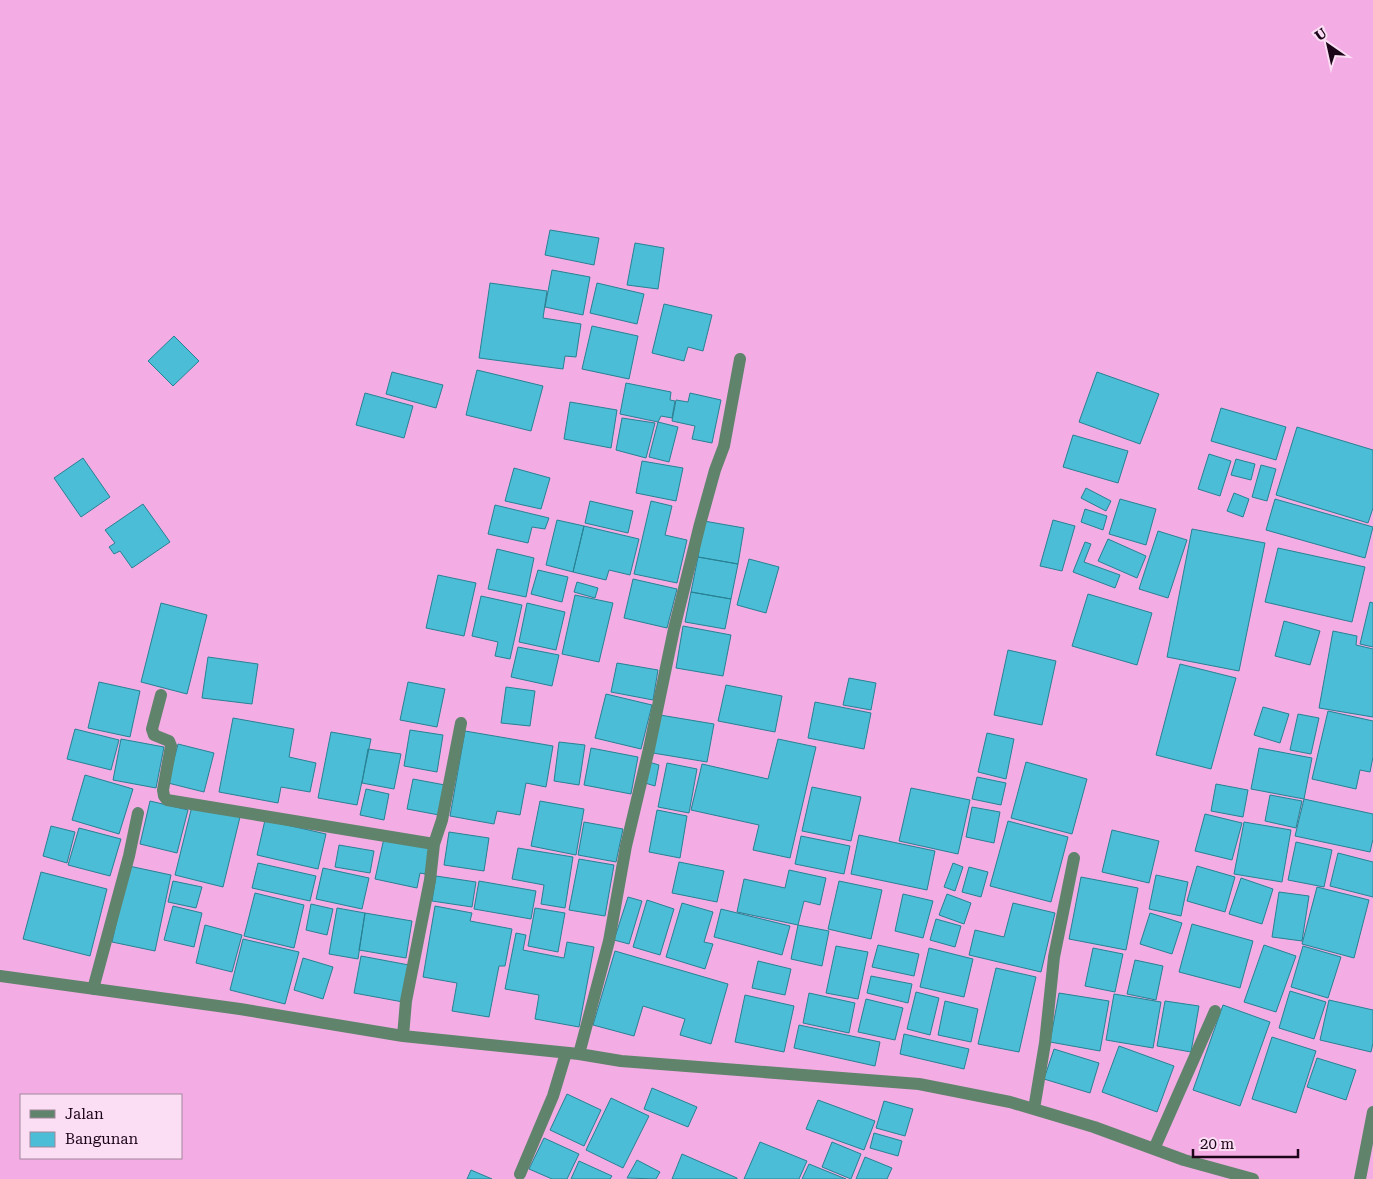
<svg xmlns="http://www.w3.org/2000/svg" width="1373" height="1179" viewBox="0 0 1373 1179" font-family="'Roboto Serif',serif">
  <rect width="100%" height="100%" fill="#f3ade4"/>
  <!-- building -->
  <path fill="#4bbdd6" stroke="#288193" d="M550,230L599,238L594,265L545,255Z
    M635,243L664,248L658,289L627,285Z
    M552,270L590,277L583,315L545,307Z
    M490,283L547,291L543,318L581,324L576,357L565,356L563,369L479,358Z
    M597,283L644,294L637,324L590,313Z
    M664,304L712,315L703,351L688,347L684,361L652,353Z
    M592,326L638,336L629,379L582,369Z
    M174,336L199,361L173,386L148,361Z
    M477,370L543,386L531,431L466,415Z
    M392,372L443,385L436,408L386,394Z
    M1097,372L1159,394L1140,444L1079,422Z
    M626,383L671,392L670,400L675,401L672,418L661,416L658,422L620,414Z
    M365,393L413,406L404,438L356,425Z
    M690,393L721,400L712,443L692,439L695,426L672,421L676,400L688,402Z
    M570,402L617,410L611,448L564,439Z
    M1221,408L1286,427L1276,460L1211,441Z
    M622,418L655,423L646,458L616,450Z
    M658,422L678,427L669,462L649,457Z
    M1297,427L1373,450V508L1368,523L1276,495Z
    M1073,435L1128,451L1118,483L1063,467Z
    M1209,454L1231,461L1220,496L1198,489Z
    M83,458L110,497L81,517L54,478Z
    M1236,459L1255,464L1251,480L1231,475Z
    M642,461L683,468L676,501L636,493Z
    M1261,465L1276,469L1267,501L1252,497Z
    M514,468L550,478L541,509L505,501Z
    M1086,488L1111,501L1106,511L1081,498Z
    M1234,493L1249,499L1243,517L1227,511Z
    M1120,499L1156,509L1146,545L1109,534Z
    M1275,499L1373,527L1365,558L1266,530Z
    M590,501L633,511L628,533L585,523Z
    M651,501L672,506L665,535L687,540L677,583L634,574Z
    M143,504L170,542L132,568L120,551L114,554L109,547L115,543L105,530Z
    M495,505L549,518L545,529L532,527L528,543L488,534Z
    M1085,509L1107,516L1103,530L1081,522Z
    M557,520L584,526L573,572L546,565Z
    M1053,520L1075,526L1062,571L1040,566Z
    M704,521L744,528L738,564L698,557Z
    M584,526L639,539L630,575L609,570L606,580L573,572Z
    M1192,529L1265,543L1239,671L1167,657Z
    M1158,531L1187,540L1168,598L1139,589Z
    M1108,539L1146,556L1137,578L1098,561Z
    M1085,542L1091,544L1084,562L1120,575L1115,588L1073,572Z
    M1278,548L1365,567L1352,622L1265,602Z
    M497,549L534,558L526,597L488,589Z
    M698,557L738,564L731,599L691,592Z
    M749,559L779,567L766,613L737,605Z
    M538,570L568,577L562,602L531,594Z
    M438,575L476,583L464,636L426,628Z
    M633,579L677,589L667,628L624,618Z
    M577,582L598,588L595,598L574,592Z
    M691,592L731,599L725,629L685,622Z
    M1088,594L1152,613L1137,665L1072,646Z
    M575,595L613,603L599,662L562,654Z
    M481,596L522,605L510,659L495,656L498,642L472,636Z
    M1370,602L1373,603V647L1360,644Z
    M161,603L207,615L187,694L141,682Z
    M527,603L565,612L556,650L519,642Z
    M1284,621L1320,631L1310,665L1275,656Z
    M683,626L731,635L723,676L676,668Z
    M1333,631L1357,636L1356,645L1373,649V717L1319,708Z
    M518,647L559,655L552,686L511,677Z
    M1008,650L1056,661L1042,725L994,715Z
    M208,657L258,664L252,704L202,698Z
    M617,663L658,670L653,700L611,692Z
    M1180,664L1236,678L1211,769L1156,755Z
    M849,678L876,683L871,710L843,705Z
    M99,682L140,691L130,737L88,728Z
    M408,682L445,689L437,727L400,720Z
    M726,685L782,696L775,732L718,721Z
    M506,687L535,691L530,726L501,723Z
    M606,694L652,705L641,749L595,738Z
    M815,702L871,713L864,749L808,738Z
    M1263,707L1289,714L1280,743L1254,735Z
    M1328,711L1373,721V757L1370,772L1360,770L1356,789L1312,779Z
    M1298,714L1319,718L1311,754L1290,750Z
    M660,715L714,724L707,762L653,753Z
    M233,718L294,729L289,757L316,763L310,792L281,787L278,803L219,792Z
    M75,729L119,740L111,770L67,759Z
    M410,730L443,735L437,772L404,766Z
    M465,731L553,746L546,787L526,783L520,815L497,811L494,824L450,816Z
    M331,732L371,739L357,805L318,798Z
    M987,733L1014,739L1006,779L978,772Z
    M121,739L164,747L156,788L113,780Z
    M778,739L816,747L790,858L753,850L759,825L691,810L702,764L768,779Z
    M559,742L585,745L579,785L554,781Z
    M178,744L214,753L204,792L168,783Z
    M591,748L638,757L631,794L584,785Z
    M1259,748L1312,758L1304,799L1251,789Z
    M368,749L401,754L394,789L362,783Z
    M649,762L659,765L655,786L645,783Z
    M1026,762L1087,779L1072,834L1011,818Z
    M667,763L697,769L689,813L658,807Z
    M85,775L133,789L119,834L72,820Z
    M977,777L1006,783L1001,805L972,799Z
    M413,779L445,785L439,815L407,809Z
    M1216,784L1248,790L1243,817L1211,811Z
    M812,787L861,797L851,841L802,831Z
    M911,788L970,800L958,854L899,841Z
    M366,789L389,794L384,820L360,815Z
    M1270,795L1302,801L1296,828L1265,821Z
    M1304,799L1373,814V839L1370,852L1295,836Z
    M150,801L188,810L177,853L140,844Z
    M540,801L584,809L576,855L531,846Z
    M192,806L240,817L223,887L175,875Z
    M972,807L1000,812L994,843L966,837Z
    M657,810L687,816L680,858L649,852Z
    M1205,814L1242,823L1232,860L1195,851Z
    M265,820L326,834L318,869L257,855Z
    M1008,821L1068,837L1051,902L990,886Z
    M584,822L623,829L616,862L578,855Z
    M1244,822L1291,830L1282,882L1234,874Z
    M51,826L75,832L67,863L43,856Z
    M79,828L121,839L110,876L68,865Z
    M1112,830L1159,841L1149,883L1102,872Z
    M449,832L489,838L484,871L444,865Z
    M859,835L935,851L927,890L851,874Z
    M801,836L850,846L844,874L795,864Z
    M384,838L431,847L425,874L420,873L417,888L375,879Z
    M1296,842L1332,850L1324,887L1288,880Z
    M339,845L374,851L370,873L335,867Z
    M518,848L573,857L565,908L541,904L544,885L512,879Z
    M1338,853L1373,862V897L1330,886Z
    M579,859L614,865L605,916L569,910Z
    M679,862L724,871L717,902L672,893Z
    M258,863L316,876L310,901L252,888Z
    M953,863L963,867L955,891L944,887Z
    M129,866L171,875L155,951L112,942Z
    M1197,866L1235,877L1225,912L1187,901Z
    M969,867L988,872L981,897L962,892Z
    M323,868L369,878L362,909L316,899Z
    M789,870L826,878L820,905L804,901L798,925L737,912L744,879L785,888Z
    M41,872L107,889L90,956L23,939Z
    M1156,875L1188,882L1181,916L1149,909Z
    M436,876L476,882L472,907L432,901Z
    M1081,877L1138,888L1126,950L1069,939Z
    M1241,878L1273,889L1262,924L1229,914Z
    M173,881L202,887L196,908L168,902Z
    M479,881L536,891L531,919L474,909Z
    M839,881L882,890L871,939L828,929Z
    M1317,887L1369,900L1354,958L1302,944Z
    M1279,892L1309,896L1302,941L1272,937Z
    M255,893L304,905L294,948L244,936Z
    M903,894L933,901L923,938L895,931Z
    M947,894L971,903L964,924L939,915Z
    M628,897L642,901L629,944L614,940Z
    M647,900L674,909L660,955L633,947Z
    M682,903L713,912L704,942L713,944L705,969L666,957Z
    M1013,903L1055,913L1041,972L969,955L975,930L1004,937Z
    M311,904L333,909L327,935L306,930Z
    M173,906L202,913L194,947L164,940Z
    M435,906L472,913L470,921L512,929L505,966H499L489,1017L452,1011L457,983L423,977Z
    M337,908L365,913L358,959L329,954Z
    M535,908L565,913L558,952L528,946Z
    M721,909L790,926L782,955L714,937Z
    M365,913L412,921L406,958L359,950Z
    M1150,913L1182,923L1172,954L1140,944Z
    M936,919L961,926L955,947L930,940Z
    M1192,924L1253,941L1240,988L1179,972Z
    M205,925L242,935L232,972L196,963Z
    M798,925L829,931L822,966L791,959Z
    M516,933L526,935L523,950L564,958L567,942L594,947L579,1027L535,1019L539,995L505,989Z
    M243,939L299,952L285,1004L230,990Z
    M878,945L919,954L914,976L872,967Z
    M1264,945L1296,956L1276,1012L1244,1002Z
    M836,946L868,952L858,999L826,993Z
    M1303,946L1341,957L1328,998L1291,987Z
    M929,948L973,959L964,997L920,987Z
    M1093,948L1123,954L1115,992L1085,986Z
    M615,951L728,984L711,1044L680,1035L685,1019L643,1006L634,1036L593,1025Z
    M361,956L409,965L403,1002L354,993Z
    M303,958L333,967L323,999L294,990Z
    M1135,960L1163,966L1156,1000L1127,994Z
    M758,961L791,969L785,995L752,988Z
    M996,968L1036,977L1019,1052L978,1044Z
    M871,976L912,984L908,1003L867,993Z
    M1290,991L1326,1002L1314,1039L1279,1028Z
    M916,992L939,998L930,1035L907,1029Z
    M809,993L855,1003L849,1033L803,1023Z
    M1059,993L1109,1001L1100,1051L1050,1042Z
    M1114,994L1161,1002L1153,1048L1106,1040Z
    M745,995L794,1006L784,1052L735,1042Z
    M866,999L903,1008L895,1040L858,1032Z
    M1329,1000L1373,1010V1043L1371,1052L1320,1040Z
    M945,1001L978,1009L971,1042L938,1035Z
    M1165,1001L1199,1006L1191,1052L1157,1046Z
    M1223,1005L1270,1022L1240,1106L1193,1090Z
    M799,1025L880,1042L875,1066L794,1048Z
    M904,1034L969,1049L964,1069L900,1054Z
    M1272,1037L1316,1051L1296,1113L1252,1099Z
    M1119,1046L1174,1066L1157,1112L1102,1092Z
    M1054,1049L1099,1063L1090,1093L1044,1079Z
    M1317,1058L1356,1070L1346,1100L1307,1087Z
    M652,1088L697,1107L688,1127L644,1109Z
    M567,1094L601,1110L584,1146L550,1130Z
    M611,1098L649,1116L623,1168L586,1150Z
    M818,1100L875,1121L864,1150L806,1129Z
    M884,1101L913,1109L905,1136L876,1128Z
    M874,1133L902,1141L898,1156L870,1148Z
    M544,1138L579,1154L567,1179H552L529,1169Z
    M760,1142L807,1161L799,1179H744Z
    M832,1142L861,1154L851,1179L822,1167Z
    M682,1154L737,1178V1179H672Z
    M865,1157L892,1168L887,1179H856Z
    M637,1160L660,1172L656,1179L627,1178Z
    M579,1161L612,1176L610,1179H571Z
    M809,1164L846,1179H802Z
    M471,1170L492,1179H467Z"/>
  <g fill="none" stroke-linecap="round" stroke-linejoin="round">
    <!-- minor -->
    <path stroke="#60836b" stroke-width="12" d="M161,695L152,729L154,735L169,741L171,746L163,790L164,796L167,800L434,844
      M0,976L240,1009L403,1036L579,1054L621,1061L919,1084L1010,1102L1094,1127L1184,1160L1253,1179
      M93,989L129,856L138,813
      M403,1036L406,1001L430,880L434,844L442,820L461,723
      M579,1054L609,941L626,846L649,749L674,629L700,524L715,470L724,446L740,359
      M1034,1109L1045,1043L1054,957L1074,858
      M1154,1149L1215,1011
      M520,1174L553,1096L566,1053
      M1360,1179L1373,1112"/>
  </g>
  <!-- legend -->
  <rect x="20" y="1094" width="162" height="65" fill="#fbdef4" stroke="#a2879c"/>
  <rect x="30" y="1110" width="25" height="8" fill="#60836b" stroke="#a2879c"/>
  <text x="65" y="1119" font-size="15" fill="#1c0518">Jalan</text>
  <rect x="30" y="1132" width="25" height="15" fill="#4bbdd6" stroke="#a2879c"/>
  <text x="65" y="1144" font-size="15" fill="#1c0518">Bangunan</text>
  <!-- north arrow -->
  <g transform="translate(1328 45) rotate(326)" stroke="#fbdef4" stroke-width="4" paint-order="stroke">
  <path d="M0-4L9 19L0 12L-9 19Z" fill="#1c0518"/>
  <text y="-8" font-size="14" font-weight="bold" text-anchor="middle" fill="#1c0518">U</text>
  </g>
  <!-- scale -->
  <path d="M1193 1149v8h105v-8" fill="none" stroke="#1c0518" stroke-width="2.5"/>
  <text x="1200" y="1149" font-size="15" fill="#1c0518" stroke="#fbdef4" stroke-width="4" paint-order="stroke">20 m</text>
</svg>
